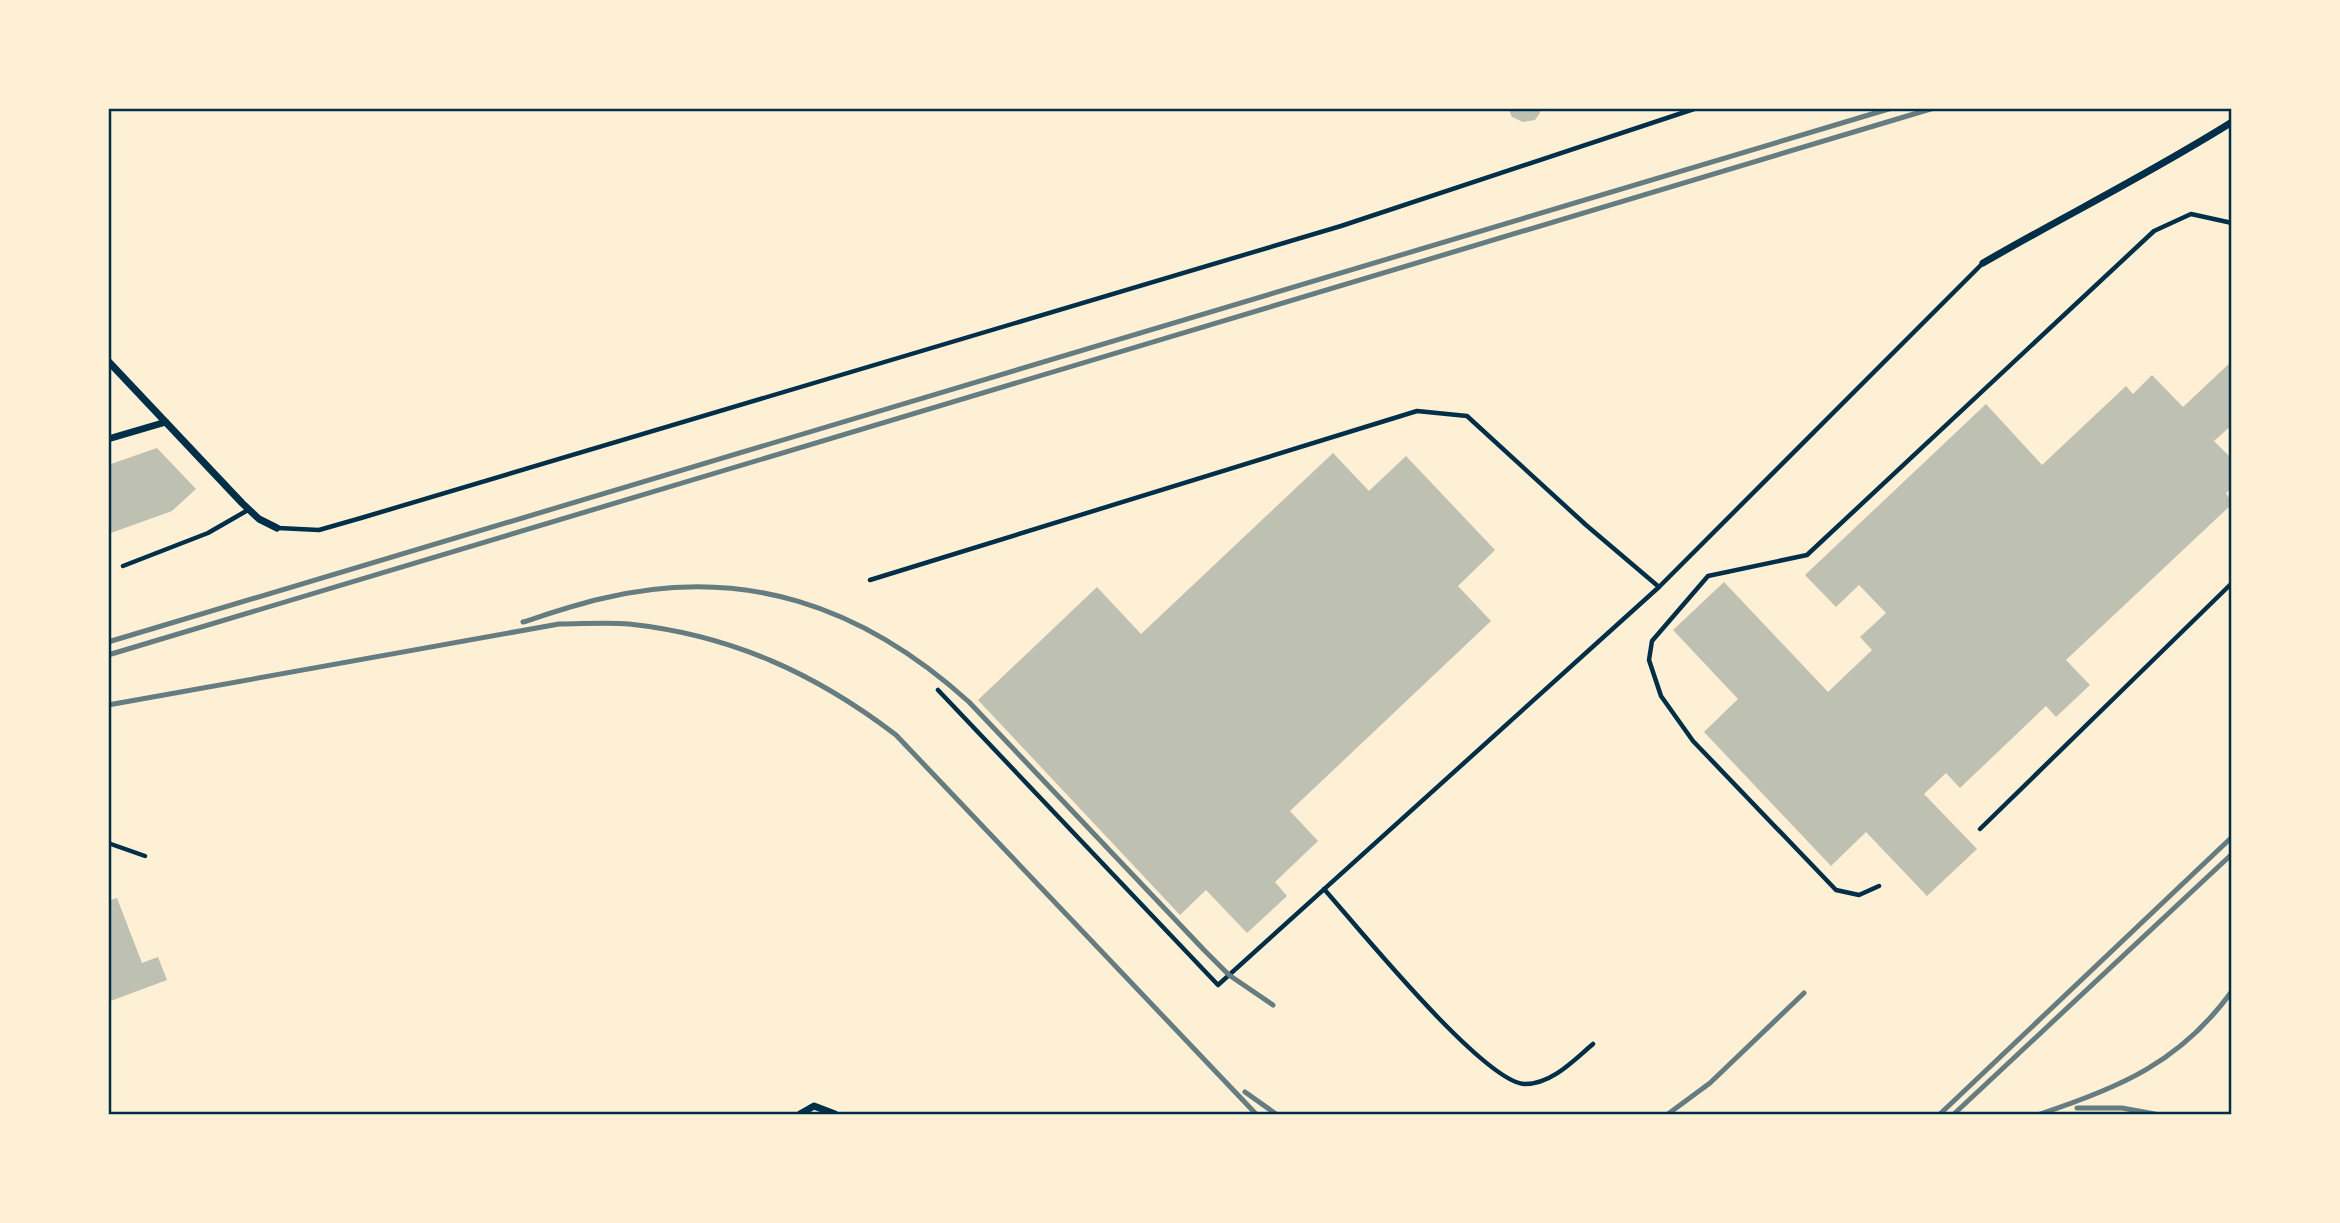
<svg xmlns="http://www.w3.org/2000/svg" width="2340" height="1223" viewBox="0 0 2340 1223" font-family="Roboto,sans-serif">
  <rect width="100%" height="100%" fill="#fdf0d5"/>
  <!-- building -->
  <path fill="#bec0b2" d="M1508,108H1543L1535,120L1523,122L1512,117Z
    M2232,361V425L2214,441L2232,459V487L2226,493L2232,504L2066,660L2090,685L2056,717L2046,706L1960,788L1946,773L1924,794L1977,849L1927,896L1866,832L1831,866L1704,732L1738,699L1673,630L1724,582L1828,692L1872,650L1860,637L1886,613L1859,585L1836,607L1805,575L1986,404L2042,465L2126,386L2133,394L2152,375L2183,407Z
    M157,448L196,489L172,511L108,534V465Z
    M1333,453L1369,491L1406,456L1495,550L1458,586L1491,621L1290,811L1318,841L1275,882L1287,896L1247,933L1206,890L1180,915L978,700L1097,587L1141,634Z
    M117,898L142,963L158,957L167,980L108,1002V901Z"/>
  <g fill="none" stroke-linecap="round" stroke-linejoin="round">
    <!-- service -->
    <path stroke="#003049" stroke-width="4.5" d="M278,528L319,530L361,518L1341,226L1697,108
      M123,566L208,533L248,510
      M870,580L1417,411L1467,416L1586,525L1659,587
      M938,690L1218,985L1659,587L1983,263
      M1980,829L2232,583
      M108,843L145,856
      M1879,886L1859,895L1836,890L1693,741L1661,696L1649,660L1652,641L1708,576L1807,555L2154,231L2191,214L2232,223
      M1324,889C1356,925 1484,1083 1525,1084C1552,1084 1574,1060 1593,1044"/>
    <!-- minor -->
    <path stroke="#003049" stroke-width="7" d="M1983,263C2066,215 2151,173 2232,122
      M108,361L242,503L259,519L277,528
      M108,439L166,422
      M800,1114L814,1106L835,1114"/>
    <!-- rail -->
    <path stroke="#657d81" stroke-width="5" d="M523,622C548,614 574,605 600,599C743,564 863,606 969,702L1204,950L1229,975L1273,1005
      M108,642L1892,108
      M108,655L1934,108
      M108,705L559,624C582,624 606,622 629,624C731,635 815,673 896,735L1256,1114
      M1245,1092L1276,1114
      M2077,1108H2122L2155,1114
      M1668,1114L1710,1083L1804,993
      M1940,1114L2232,837
      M1954,1114L2232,854
      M2040,1114C2119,1088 2181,1062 2232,991"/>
  </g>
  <!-- border -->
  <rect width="2340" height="1223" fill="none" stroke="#fdf0d5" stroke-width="220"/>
  <rect x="110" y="110" width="2120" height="1003" fill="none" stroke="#003049" stroke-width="2.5"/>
</svg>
